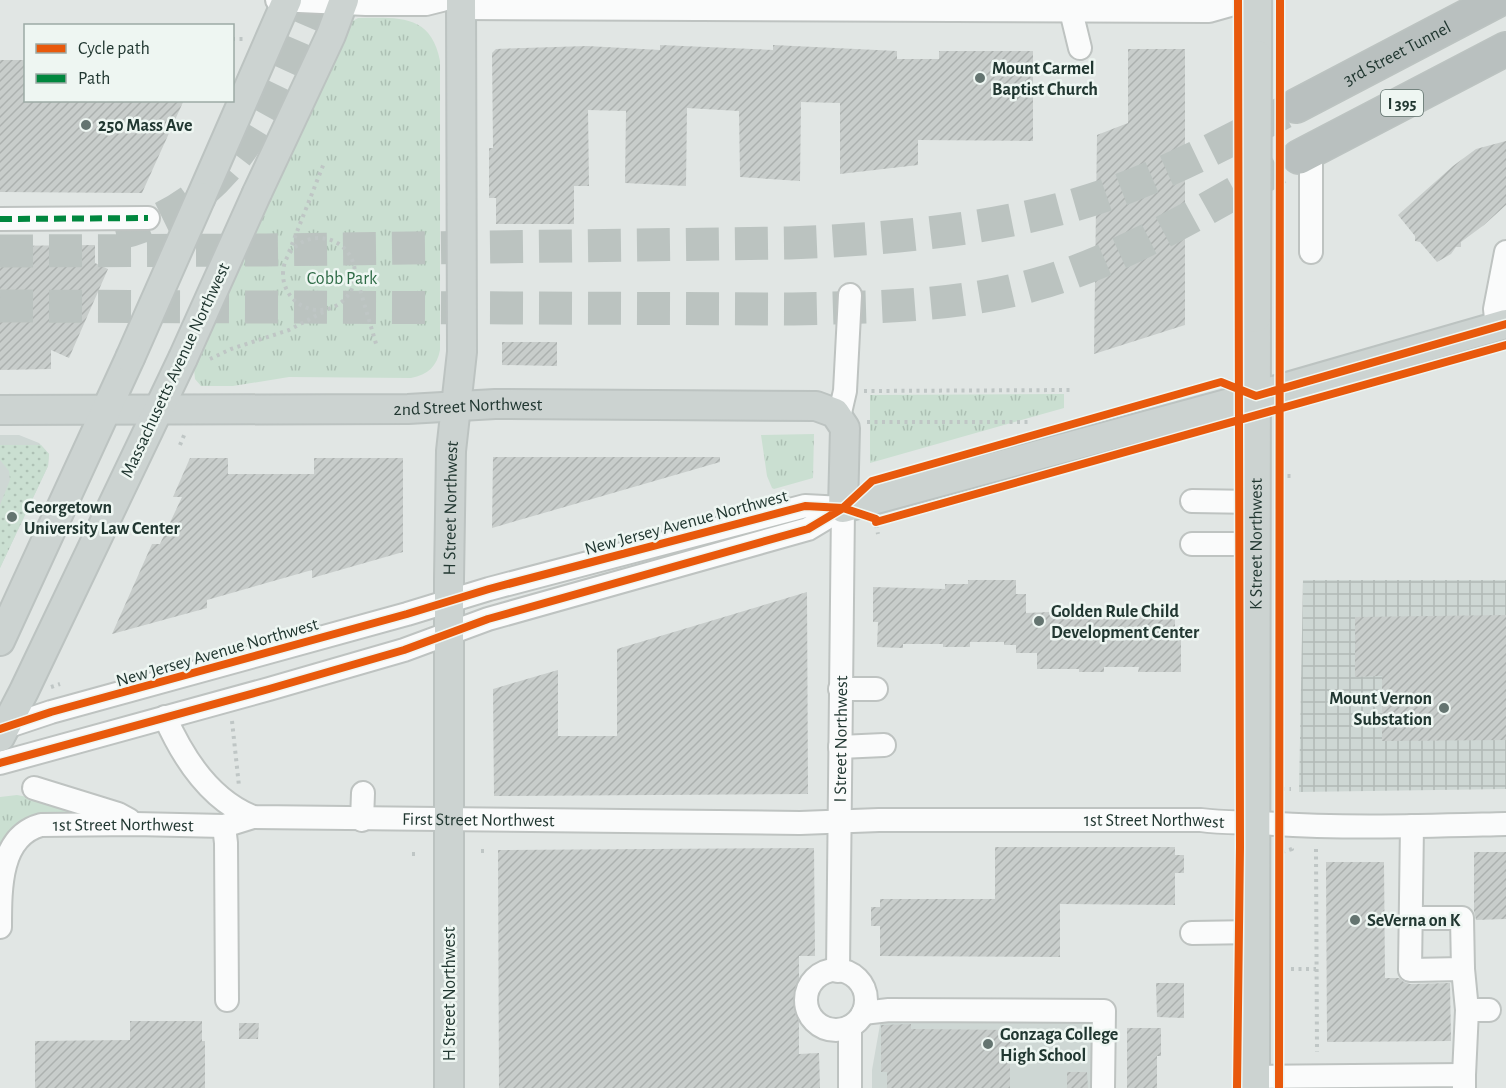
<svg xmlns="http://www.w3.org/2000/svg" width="1506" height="1088" viewBox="0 0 1506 1088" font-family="'Alegreya Sans',sans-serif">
  <defs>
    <pattern id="industrial-grid" width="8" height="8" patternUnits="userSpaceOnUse" patternTransform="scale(1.5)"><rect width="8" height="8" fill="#ced7d4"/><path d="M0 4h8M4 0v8" fill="none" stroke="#b1b9b6"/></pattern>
    <pattern id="grass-dots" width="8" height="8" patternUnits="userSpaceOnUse" patternTransform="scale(1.5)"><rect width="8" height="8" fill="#cadfd1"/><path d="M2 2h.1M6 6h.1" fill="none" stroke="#adc0b4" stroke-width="1.8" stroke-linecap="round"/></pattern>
    <pattern id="park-tufts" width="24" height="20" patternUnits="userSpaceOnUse" patternTransform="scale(1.5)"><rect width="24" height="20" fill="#cadfd1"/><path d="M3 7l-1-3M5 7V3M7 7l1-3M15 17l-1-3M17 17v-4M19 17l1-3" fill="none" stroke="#adc0b4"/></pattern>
    <pattern id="building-hatch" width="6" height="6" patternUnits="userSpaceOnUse" patternTransform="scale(1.5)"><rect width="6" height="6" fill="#c8cdcb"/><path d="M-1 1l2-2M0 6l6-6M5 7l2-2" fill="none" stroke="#acb1af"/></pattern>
  </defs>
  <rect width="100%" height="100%" fill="#e1e6e4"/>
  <!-- built -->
  <path fill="#ced7d4" d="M0,435H19L39,443L49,454L48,466L0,568Z
    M1098,1015L1101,1088H872V1070L881,1019Z"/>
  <!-- industrial -->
  <path fill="url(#industrial-grid)" d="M1303,580H1506V789L1299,792Z"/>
  <!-- grass -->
  <path fill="url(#grass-dots)" d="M0,445H41L49,454L48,466L0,568V505L10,480L9,471L0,460Z"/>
  <!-- park -->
  <path fill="url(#park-tufts)" d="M358,18C397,18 431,13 440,61V350C437,366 428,375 411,378L289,377L233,386H201L195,379L194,369L347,24Z
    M1064,394V408L870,463V395Z
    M814,434L813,478L774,489L772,488L767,476L761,435Z
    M17,795L33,798L87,814L10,833L0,843V797Z"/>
  <!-- building -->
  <path fill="url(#building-hatch)" d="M660,45L773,50V45L897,51V59H939V51H1033V141L918,140V165L840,174V103L801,102L800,181L740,177L739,111L687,108L686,186L625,183L626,111L588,110L589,186H574V224H496V198H489V148H493L492,53L496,49L587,46L660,50Z
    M1128,49H1185V325L1094,354L1097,135L1128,123Z
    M0,60H26V100H184L142,193L0,192Z
    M1506,141V205L1484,225L1461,242V247H1456L1451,254L1437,262L1420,242L1415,241V236L1398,215L1453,166L1476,149Z
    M95,245V263L108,269L69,358L51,350V369L0,370V246Z
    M502,342H557V366L502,365Z
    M493,457H720V462L492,528Z
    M190,458H228V474H314V458H403V552L312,578V570L207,600V608L112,634L152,544H160L182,497H173Z
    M968,580H1016V594H1026V613L1074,611L1075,614L1108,615V610H1134V613H1175V639H1181V672H1138L1139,667H1104V672H1079V669H1037V653H1016V645H1004V642H970V647H943V644H903V648L877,647L878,622H873V587L945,589V584H968Z
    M807,592L808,794L494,796L493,689L558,670V736H617V649Z
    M1506,615V740L1382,741V676L1355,677V617Z
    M995,847H1175V855H1184V873H1175V905L1060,904V957L880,956V926H871V907H880V899H995Z
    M814,848L815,956H799V1054L819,1053L820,1088H499L498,850Z
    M1474,852H1506V919L1476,920L1474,911Z
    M1326,862H1384L1385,978H1399L1404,982L1410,984L1450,983L1451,1041L1327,1042Z
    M1156,983H1184V1018L1157,1017Z
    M130,1021H202V1041H205V1088H35V1041L130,1040Z
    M239,1023H259L258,1039H239Z
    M911,1024V1029L1010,1030V1088H887V1072H881V1025Z
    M1127,1028H1161V1056H1157V1088H1127Z
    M1067,1072H1087L1088,1088H1067Z"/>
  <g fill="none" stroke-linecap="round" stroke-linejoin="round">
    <!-- highway-tunnel -->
    <path stroke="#bbc3c0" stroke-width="33" stroke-dasharray="33 16" stroke-linecap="butt" d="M116,234C236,207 272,100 316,0
      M0,251L266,250L789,243C896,239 1019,228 1120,190C1181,167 1239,136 1296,106
      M0,306L793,309C874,307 958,307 1037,284C1127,259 1216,202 1299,157"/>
    <!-- minor casing -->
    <g stroke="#bec3c1" stroke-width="26">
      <g id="minor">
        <path d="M277,0L366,4H426L442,0"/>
        <path d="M1071,0V11L1080,48"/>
        <path d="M461,8L1209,11L1248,0"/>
        <path d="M1311,151V252"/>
        <path d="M0,219L148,218"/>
        <path d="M1497,327L1495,309L1506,252"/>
        <path d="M839,417L845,391L850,295"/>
        <path d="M1192,501L1256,502"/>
        <path d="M1192,544H1256"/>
        <path d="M840,689H876"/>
        <path id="s1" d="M165,717C183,758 210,800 253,817L800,823L879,820H1201C1221,823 1241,822 1261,823C1342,829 1425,826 1506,824"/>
        <path d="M0,729L51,712L407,614L489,589L805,506L843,508"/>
        <path d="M840,747L884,745"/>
        <path d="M0,763L269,689L404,650L488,619L808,529L843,508"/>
        <path d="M34,788L118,814L129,820"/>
        <path d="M362,820L363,793"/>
        <path d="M224,826L226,843L227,1000"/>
        <path d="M1412,918H1462L1463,969L1410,970L1412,826"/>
        <path id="s2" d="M0,927C0,887 0,836 41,825L135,824L224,826L253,817"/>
        <path d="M1192,933L1255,932"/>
        <path d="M1463,969L1467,1010L1464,1075"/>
        <circle cx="836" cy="1000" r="30"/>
        <path id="s3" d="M838,971L843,508"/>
        <path d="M1467,1010H1489"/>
        <path d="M863,1013L889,1010L1104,1011L1103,1088"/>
        <path d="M850,1027V1088"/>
        <path d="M1255,1077L1464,1075V1088"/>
      </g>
    </g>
    <!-- major casing -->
    <g stroke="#bcc3c1" stroke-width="32">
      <g id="major">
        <path d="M1257,0V55"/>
        <path d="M257,193L331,35L344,0"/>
        <path d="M201,197L287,0"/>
        <path id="s4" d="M0,410L408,409L495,404L816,406L835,413L845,428L843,508L1256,396L1506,324"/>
        <path d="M0,641L130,358"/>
        <path d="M0,737L24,691L183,358"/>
        <path id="s5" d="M449,1088V579L451,451L462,352L461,0"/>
        <path id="s6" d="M1255,1088L1256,318"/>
      </g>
    </g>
    <!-- highway casing -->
    <g stroke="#bcc3c1" stroke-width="36">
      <g id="highway">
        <path id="s7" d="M1296,106L1498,0"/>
        <path d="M1299,157L1506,49"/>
      </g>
    </g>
    <!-- path -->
    <path stroke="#bfc6c5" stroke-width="4" stroke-dasharray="3 4.5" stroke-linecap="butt" d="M232,39H244
      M283 274a36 36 0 1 1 72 0a36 36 0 1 1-72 0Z
      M289,252L324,163
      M356,276L377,347
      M210,359L231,349L289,330L327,310
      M864,391L1070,390
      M867,422H1032
      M180,445L185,433
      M1280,476H1291
      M876,525L878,534
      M51,687L60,684
      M232,721L239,786
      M1282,789H1291
      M1316,849L1317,1052
      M481,851H487
      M1282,852L1292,849L1291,846
      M412,854H416
      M1291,969H1316"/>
    <!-- minor -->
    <use href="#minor" stroke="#fafbfb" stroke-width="22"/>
    <!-- major -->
    <use href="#major" stroke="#ccd3d1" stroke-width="28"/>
    <!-- highway -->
    <use href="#highway" stroke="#b9c0bf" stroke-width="33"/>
    <!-- major-bridge casing -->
    <g stroke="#bcc3c1" stroke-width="32" stroke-linecap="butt">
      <path id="major-bridge" d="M1256,318L1257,55
        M130,358L201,197
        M183,358L257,193"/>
    </g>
    <!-- major-bridge -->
    <use href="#major-bridge" stroke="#ccd3d1" stroke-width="28"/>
    <!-- quiet -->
    <path stroke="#00873e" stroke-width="6" stroke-dasharray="12 6" stroke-linecap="butt" d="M0,219L148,218"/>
    <!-- cycleway casing -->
    <g stroke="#eef6f2" stroke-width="11">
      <path id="cycleway" d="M0,729L51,712L407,614L489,589L805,506L843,508L876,519V522L1506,345
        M0,763L269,689L404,650L488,619L808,529L843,508L872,481L1221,382L1256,396L1506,324
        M1237,1088L1240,847L1238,0
        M1279,1088L1280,0"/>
    </g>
    <!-- cycleway -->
    <use href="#cycleway" stroke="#e8590c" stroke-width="8"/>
  </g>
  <!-- markers -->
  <g fill="#647470" stroke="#eef6f2" stroke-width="2">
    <circle cx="980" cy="78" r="6"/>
    <circle cx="86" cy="125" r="6"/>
    <circle cx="12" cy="517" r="6"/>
    <circle cx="1039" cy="621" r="6"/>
    <circle cx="1444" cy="708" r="6"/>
    <circle cx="1355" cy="920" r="6"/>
    <circle cx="988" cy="1044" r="6"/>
  </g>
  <g text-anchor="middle" stroke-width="5" stroke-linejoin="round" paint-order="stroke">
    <!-- shield labels -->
    <rect fill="#eef6f2" stroke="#5e706b" stroke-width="1.5" x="1381" y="90" width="42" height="26" rx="4.5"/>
    <g font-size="16" font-weight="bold" fill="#213731">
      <text x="1402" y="109">I 395</text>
    </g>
    <!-- street labels -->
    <g font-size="18" fill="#213731" stroke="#eef6f2">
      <text dy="6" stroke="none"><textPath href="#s7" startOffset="114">3rd Street Tunnel</textPath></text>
      <text transform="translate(175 370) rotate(-65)" y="6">Massachusetts Avenue Northwest</text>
      <text dy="6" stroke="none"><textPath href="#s4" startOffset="468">2nd Street Northwest</textPath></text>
      <text dy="6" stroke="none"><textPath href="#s5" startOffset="580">H Street Northwest</textPath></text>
      <text transform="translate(686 522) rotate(-15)" y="6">New Jersey Avenue Northwest</text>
      <text dy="6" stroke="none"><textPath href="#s6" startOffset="544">K Street Northwest</textPath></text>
      <text transform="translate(217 652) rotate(-16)" y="6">New Jersey Avenue Northwest</text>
      <text dy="6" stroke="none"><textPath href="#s3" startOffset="232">I Street Northwest</textPath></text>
      <text dy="6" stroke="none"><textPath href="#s1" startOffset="362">First Street Northwest</textPath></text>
      <text dy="6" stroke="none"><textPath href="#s1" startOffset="1038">1st Street Northwest</textPath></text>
      <text dy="6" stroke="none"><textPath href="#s2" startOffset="201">1st Street Northwest</textPath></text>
      <text transform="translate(449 994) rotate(-90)" y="6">H Street Northwest</text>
    </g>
    <!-- poi labels -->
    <g font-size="18" font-weight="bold" fill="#213731" stroke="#eef6f2" text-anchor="start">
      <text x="992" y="74">Mount Carmel<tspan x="992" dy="21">Baptist Church</tspan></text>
      <text x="98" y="131">250 Mass Ave</text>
      <text x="24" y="513">Georgetown<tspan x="24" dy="21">University Law Center</tspan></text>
      <text x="1051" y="617">Golden Rule Child<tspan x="1051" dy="21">Development Center</tspan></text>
      <text x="1432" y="704" text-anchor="end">Mount Vernon<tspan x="1432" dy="21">Substation</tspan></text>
      <text x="1367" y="926">SeVerna on K</text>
      <text x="1000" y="1040">Gonzaga College<tspan x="1000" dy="21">High School</tspan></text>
    </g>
    <!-- park labels -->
    <g font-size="18" fill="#2e6b46" stroke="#eef6f2">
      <text x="342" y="284">Cobb Park</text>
    </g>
  </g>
  <!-- legend -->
  <rect x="24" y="24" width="210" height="78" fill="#eef6f2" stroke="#9caaa5" stroke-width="1.5"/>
  <rect x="36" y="44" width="30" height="9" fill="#e8590c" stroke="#9caaa5" stroke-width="1.5"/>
  <text x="78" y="54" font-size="18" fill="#213731">Cycle path</text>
  <rect x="36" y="74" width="30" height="9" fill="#00873e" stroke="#9caaa5" stroke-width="1.5"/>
  <text x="78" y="84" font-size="18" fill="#213731">Path</text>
</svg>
